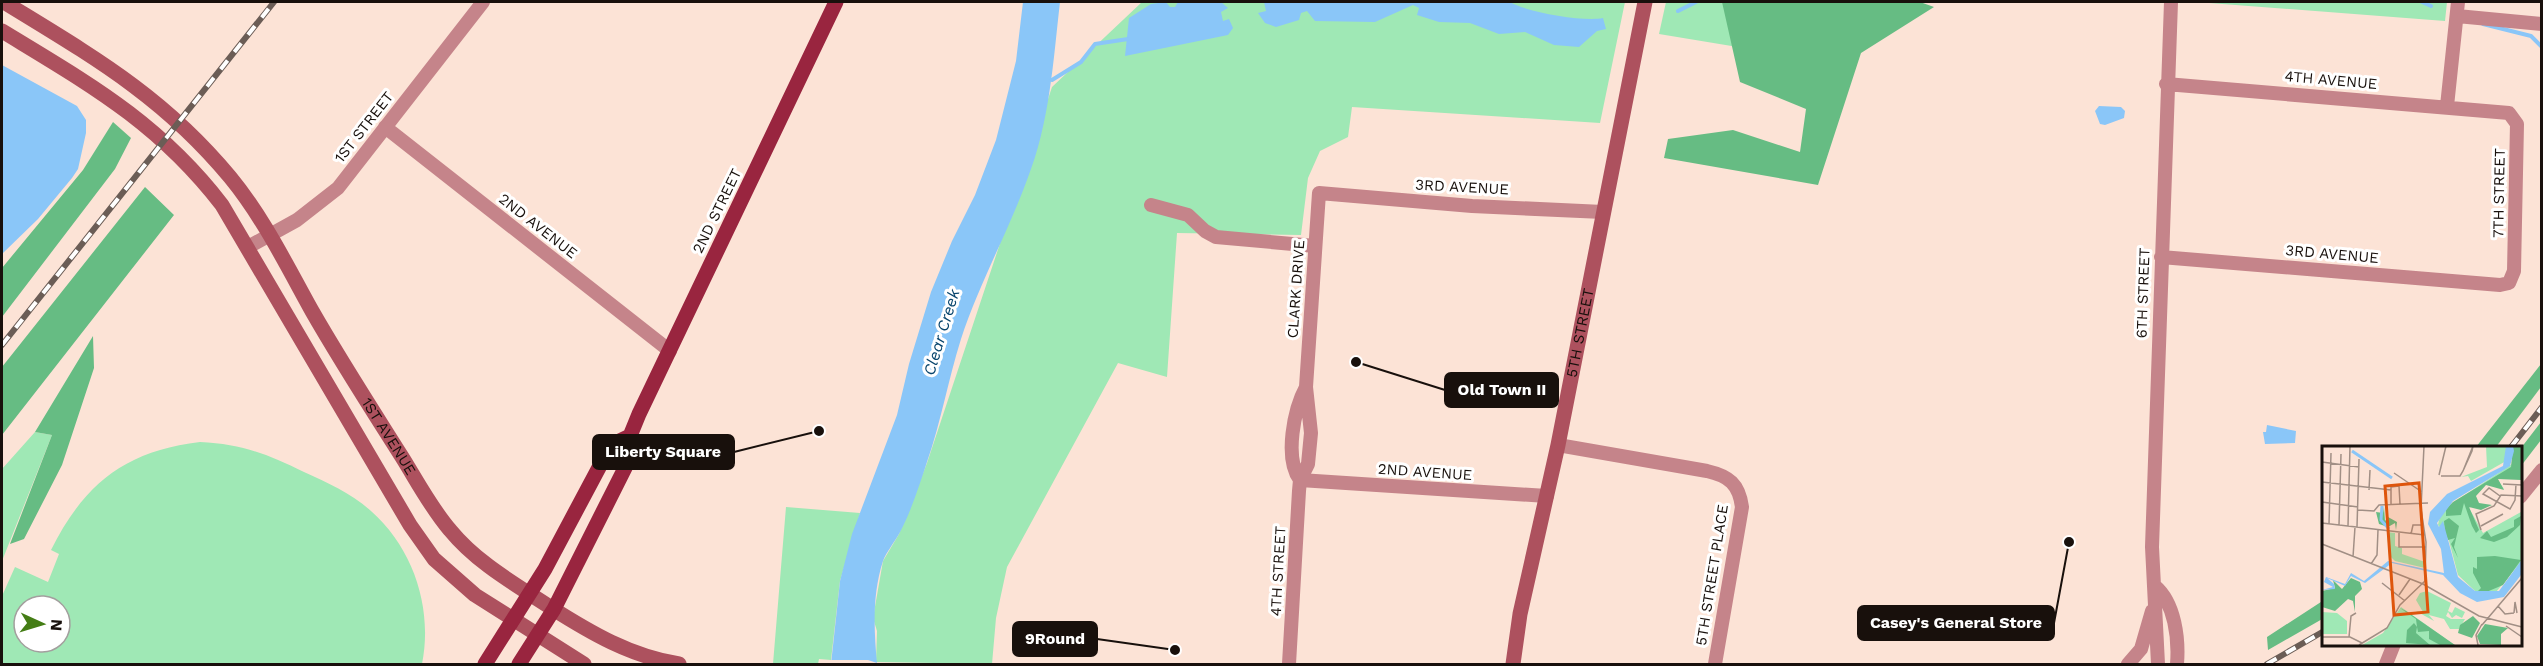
<svg xmlns="http://www.w3.org/2000/svg" width="2543" height="666" viewBox="0 0 2543 666" font-family="'Work Sans',sans-serif">
  <rect width="100%" height="100%" fill="#fce3d6"/>
  <!-- green -->
  <path fill="#9fe8b5" fill-rule="evenodd" d="M1142,2H1625L1600,123L1352,107L1348,137L1320,151L1308,178L1301,235L1177,233L1167,377L1118,363L1007,567L996,618L992,664L876,662L877,631L873,618L883,561L899,534L927,463L1052,87Z
    M1666,2H1865L1852,66L1659,34Z
    M2196,2H2447L2445,21Z
    M35,432L52,435L2,561V469Z
    M200,442C242,444 267,454 304,472C328,483 351,493 371,511C414,549 433,609 422,664H2V596L15,567L48,582L59,554L51,550C84,484 125,451 200,442ZM24,606H60V642H24Z
    M786,507L860,513L840,581L831,660L819,659L818,664H773Z"/>
  <!-- forest -->
  <path fill="#66bc83" d="M1722,2H1920L1934,7L1861,53L1818,185L1664,158L1668,139L1733,130L1800,152L1806,109L1740,82Z
    M113,122L131,138L115,169L2,317V268L83,170Z
    M145,187L174,215L2,435V367Z
    M93,336L94,368L62,465L24,539L10,544L52,435L35,432Z
    M2541,364V387L2496,447H2476Z
    M2541,422V440L2521,466V448Z
    M2324,600V618L2268,650L2267,637Z"/>
  <!-- water -->
  <path fill="#8ac6f8" d="M1023,2H1060C1053,62 1050,122 1027,180C1007,234 979,284 961,339C948,380 941,422 927,462C919,486 911,512 899,534C894,543 887,551 883,561C872,595 874,630 877,664H831L840,581L852,534L897,415L909,364L931,292L952,241L975,195L996,140L1016,61Z
    M1166,2L1170,7H1175L1178,2H1221L1228,8L1221,12L1223,21L1229,19L1233,28L1228,35L1125,56L1129,18L1151,4Z
    M1264,2H1510C1526,12 1584,22 1603,18L1606,29L1597,31L1579,47L1554,45L1525,32L1499,34L1470,23L1439,22L1417,15L1419,8L1413,5L1375,22L1315,21L1307,11L1301,13L1299,20L1276,27L1265,23L1258,13L1266,11Z
    M2,65L77,106L86,120V133L78,169L72,178L38,219L2,254Z
    M2099,106L2121,107L2125,111L2124,118L2105,125L2100,124L2095,111Z
    M2267,425L2296,431L2295,443L2265,444L2263,432H2266Z"/>
  <!-- pier -->
  <path fill="#fce3d6" d="M828,660H868L880,664H827Z"/>
  <g fill="none" stroke-linecap="round" stroke-linejoin="round">
    <!-- stream -->
    <path stroke="#8ac6f8" stroke-width="4" d="M2422,2L2431,6
      M1678,11L1696,2
      M2483,24L2531,36L2542,47
      M1052,80L1081,62L1095,44L1128,39"/>
    <!-- street -->
    <path stroke="#c5848a" stroke-width="14" d="M2457,16L2542,24
      M2447,106L2458,2
      M385,127L670,351
      M1151,205L1188,215L1205,231L1216,237L1315,246
      M248,247L297,220L338,188L483,2
      M2161,257L2500,285L2509,283L2514,271L2517,124L2509,113L2166,84
      M1558,445L1707,471C1729,476 1739,484 1742,507L1715,664
      M1300,480L1547,496
      M1300,480C1284,458 1294,409 1306,387
      M2520,497L2542,470
      M2155,586C2175,603 2179,639 2177,664
      M1289,664L1299,491L1300,480L1308,464L1311,433L1306,387L1319,193L1472,206L1603,212
      M2128,664L2141,649L2152,611
      M2158,664L2152,547L2171,2
      M2386,664L2394,644"/>
    <!-- secondary -->
    <g stroke="#ad515e" stroke-width="15">
      <path id="s1" d="M4,2C92,56 163,96 230,177C263,217 287,266 312,311C340,360 371,408 402,457C417,481 431,508 450,530C477,563 515,584 550,607C591,633 630,656 679,664"/>
      <path d="M2,31C89,84 158,122 222,205L410,525L434,559L475,595L584,664"/>
      <path id="s2" d="M1513,664L1520,614L1558,445L1645,2"/>
    </g>
    <!-- primary -->
    <path stroke="#99253f" stroke-width="15" d="M485,664L545,569L611,445L630,436
      M519,664L554,609L628,462L630,436L639,414L836,2"/>
    <!-- rail casing -->
    <g stroke="#6b5d56" stroke-width="6">
      <path id="rail" d="M2,345L274,2
        M2511,447L2542,407
        M2267,664L2324,631"/>
    </g>
    <!-- rail -->
    <use href="#rail" stroke="#fff" stroke-width="4" stroke-dasharray="11" stroke-linecap="butt"/>
  </g>
  <g text-anchor="middle" stroke-width="6" stroke-linejoin="round" paint-order="stroke">
    <!-- street labels -->
    <g font-size="15" fill="#18100c" stroke="#fff">
      <text transform="translate(2331 80) rotate(5)" y="5">4TH AVENUE</text>
      <text transform="translate(364 127) rotate(-52)" y="5">1ST STREET</text>
      <text transform="translate(1462 187) rotate(3)" y="5">3RD AVENUE</text>
      <text transform="translate(2499 193) rotate(-89)" y="5">7TH STREET</text>
      <text transform="translate(717 211) rotate(-64)" y="5">2ND STREET</text>
      <text transform="translate(538 226) rotate(38)" y="5">2ND AVENUE</text>
      <text transform="translate(2332 254) rotate(5)" y="5">3RD AVENUE</text>
      <text transform="translate(1296 289) rotate(-86)" y="5">CLARK DRIVE</text>
      <text transform="translate(2143 293) rotate(-88)" y="5">6TH STREET</text>
      <text dy="5" stroke="none"><textPath href="#s2" startOffset="338">5TH STREET</textPath></text>
      <text dy="5" stroke="none"><textPath href="#s1" startOffset="592">1ST AVENUE</textPath></text>
      <text transform="translate(1425 472) rotate(4)" y="5">2ND AVENUE</text>
      <text transform="translate(1278 571) rotate(-87)" y="5">4TH STREET</text>
      <text transform="translate(1712 575) rotate(-81)" y="5">5TH STREET PLACE</text>
    </g>
    <!-- water labels -->
    <g font-size="16" font-style="italic" fill="#08456d" stroke="#fff">
      <text transform="translate(941 332) rotate(-73)" y="6">Clear Creek</text>
    </g>
  </g>
  <!-- overview -->
  <g transform="translate(2322 446)">
    <rect width="200" height="200" fill="#fce3d6"/>
    <path d="M164,0H184V15L149,35L146,30L139,31L165,21ZM190,18L187,33H175L182,43L165,37L152,51L154,58L147,62L161,87L199,66V116L174,146L153,145L136,129L126,91L116,79L117,74L123,62ZM65,86L73,87V100L80,102V108L103,116V122L73,115L67,109ZM105,145L129,157L126,165L130,167L133,161L143,166L140,172L134,169L130,172L126,166L124,170L129,173H143L137,183H128L122,173L107,169L112,175L94,165L101,166L94,154L98,147ZM79,161L120,190L132,199H40L61,187ZM0,166L15,167L25,175V188H0Z" fill="#9fe8b5"/>
    <path d="M191,0H199V34L176,33L182,44L164,39L154,50L157,57L170,59L159,64L147,61L157,84L154,87L150,80L142,57L139,69L124,70V63L131,56L189,21ZM62,60L63,75L66,71L75,76L74,84L73,77L66,81L57,78L54,66L61,67ZM199,70L198,79L185,91L172,96L158,92L165,85L169,91L192,81V74ZM127,72L137,80L132,101L136,112L129,98L133,92L126,94L123,86L122,75ZM155,111L173,110L199,114L181,139L162,147L155,146L159,142L151,127V121L155,123ZM29,132L38,136L40,143L33,150V166L31,155L26,153L13,165L0,161V145L13,142L11,134L20,143ZM78,162L84,165L133,199H118L107,193V185L96,186L95,181L94,187L108,199L84,197L85,184L92,177L95,181L94,173ZM151,170L158,177L150,192L136,187L138,179ZM163,178L186,182L179,188V199L158,198L155,190Z" fill="#66bc83"/>
    <path d="M184,0H191L192,5L188,20L131,55L115,77L117,81L121,75L136,131L153,145H177L199,115V129L182,151L155,156L138,147L121,129L70,117L43,137L29,130L23,140L5,132L12,138L13,143L0,144L11,141L2,136L4,131L23,138L29,127L42,135L66,115L122,127L119,103L106,78L108,66L125,48L181,20Z" fill="#8ac6f8"/>
    <path fill="none" stroke="#8ac6f8" stroke-width="3" d="M30,5L70,32M60,60L59,74L67,83"/>
    <path fill="none" stroke="#a18f85" stroke-width="1.5" d="M0,16L37,21M72,27L100,46M117,29L124,0M119,30H138L141,25L150,5L151,0L141,25M0,36L69,44M181,38L200,39M47,44L48,24M178,50L167,42L161,48L188,63L193,54L194,38M0,56L36,61M69,59V41L77,40L78,58M36,64L52,65L57,59L106,57M0,77L103,89M7,78L9,7M17,79L19,8M26,80L28,0M159,80L181,68M35,81L37,13M159,84L154,68L172,60L179,49L200,50M77,87V101H104M89,88L91,79H101M0,98L101,138L157,170L200,181M31,111L33,81M49,118L55,109L56,84M60,137L83,155M77,149L88,133M176,160L183,168L192,167M192,167L193,156L195,167M160,179L200,132M184,180L200,191M0,191H28L40,197M27,191L29,170L34,167M37,199L65,182L78,159L103,135L104,96L99,63L102,0M156,199L154,189L160,178"/>
    <path fill="#de550c" fill-opacity="0.15" stroke="#de550c" stroke-width="3" d="M97,37L106,166L72,169L63,40Z"/>
    <rect width="200" height="200" fill="none" stroke="#18100c" stroke-width="3"/>
  </g>
  <!-- callouts -->
  <path fill="none" stroke="#18100c" stroke-width="2" d="M1356 362L1445 390M819 431L734 452M2069 542L2054 623M1175 650L1097 639"/>
  <g fill="#18100c" stroke="#fff" stroke-width="2">
    <circle cx="1356" cy="362" r="6"/>
    <circle cx="819" cy="431" r="6"/>
    <circle cx="2069" cy="542" r="6"/>
    <circle cx="1175" cy="650" r="6"/>
  </g>
  <g fill="#18100c" stroke="#18100c" stroke-width="2">
    <rect x="1445" y="373" width="113" height="34" rx="6"/>
    <rect x="593" y="435" width="141" height="34" rx="6"/>
    <rect x="1858" y="606" width="196" height="34" rx="6"/>
    <rect x="1013" y="622" width="84" height="34" rx="6"/>
  </g>
  <g font-size="16" text-anchor="middle" font-weight="bold" fill="#fff">
    <text x="1502" y="395">Old Town II</text>
    <text x="663" y="457">Liberty Square</text>
    <text x="1956" y="628">Casey's General Store</text>
    <text x="1055" y="644">9Round</text>
  </g>
  <!-- border -->
  <rect width="2543" height="666" fill="none" stroke="#18100c" stroke-width="6"/>
  <!-- north arrow -->
  <g transform="translate(42 624) rotate(94)"><circle r="28" fill="#ffffff" stroke="#a39f9e" stroke-width="1.5"/>
  <path d="M0-4.5L10 22L0 15L-10 22Z" fill="#447d15"/>
  <text y="-9" font-size="16" font-weight="bold" text-anchor="middle" fill="#18100c">N</text>
  </g>
</svg>
